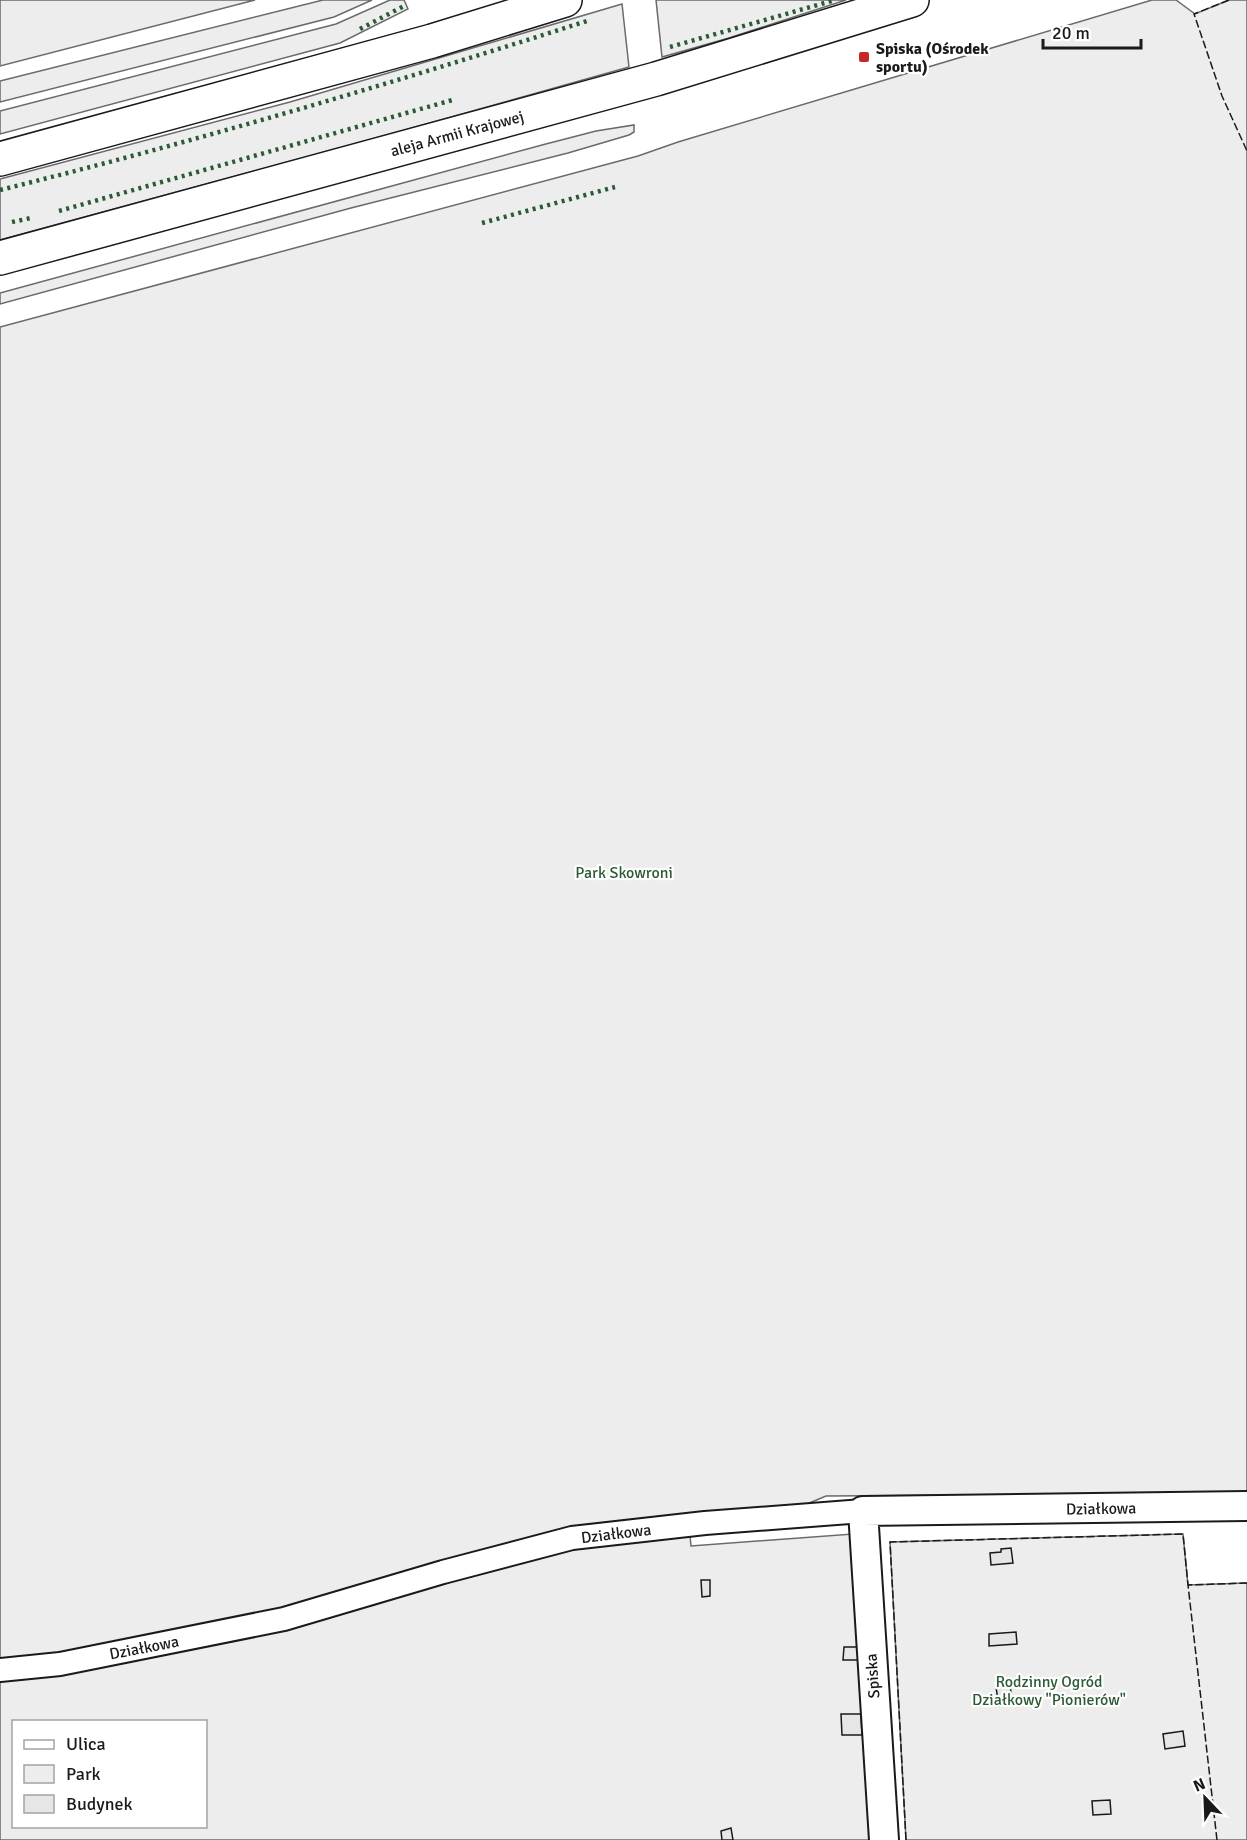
<svg xmlns="http://www.w3.org/2000/svg" width="1247" height="1840" viewBox="0 0 1247 1840" font-family="Signika,sans-serif">
  <rect width="100%" height="100%" fill="#fff"/>
  <!-- green -->
  <path fill="#ededed" stroke="#6a6a6a" stroke-width="1.5" fill-rule="evenodd" d="M0,0H255L0,66Z
    M323,0H372L334,17L0,102V81Z
    M390,0H404L408,9L340,43L0,134V111L336,24Z
    M656,0H846L729,38L662,57Z
    M1152,0H1176L1195,14L1229,0H1247V1493L826,1496L807,1504L688,1515L691,1546L853,1534L873,1840H0V327L638,156L678,142ZM14,1722H206V1826H14Z
    M622,4L629,67L369,140L0,240V179L290,102Z
    M634,125V132L629,135L568,153L351,208L0,304V293L542,145L596,131Z
    M1183,1534L1188,1585L1247,1583V1840H906L890,1542Z"/>
  <!-- building -->
  <path fill="#e6e6e6" stroke="#1a1a1a" stroke-width="1.5" d="M1011,1548L1013,1563L991,1565L990,1553L1001,1552V1549Z
    M701,1580H710V1596L702,1597Z
    M1016,1632L1017,1644L989,1646V1634Z
    M844,1647H859V1660H843Z
    M1010,1684L1012,1703L999,1706L996,1687Z
    M841,1714H861L862,1735H842Z
    M1183,1731L1185,1746L1165,1749L1163,1734Z
    M1110,1800L1111,1814L1093,1815L1092,1801Z
    M731,1828L733,1840H722L721,1831Z"/>
  <g fill="none" stroke-linecap="round" stroke-linejoin="round">
    <!-- pedestrian casing -->
    <g stroke="#1a1a1a" stroke-width="26">
      <path id="pedestrian" d="M0,1670L60,1664L284,1619L443,1572L572,1538L705,1523L863,1511"/>
    </g>
    <!-- minor casing -->
    <g stroke="#1a1a1a" stroke-width="32">
      <path id="minor" d="M884,1840L863,1511L1247,1506"/>
    </g>
    <!-- primary casing -->
    <g stroke="#1a1a1a" stroke-width="36">
      <path id="primary" d="M0,159L432,41L565,0
        M0,258L656,79L912,0"/>
    </g>
    <!-- pedestrian -->
    <use href="#pedestrian" stroke="#fff" stroke-width="22"/>
    <!-- minor -->
    <use href="#minor" stroke="#fff" stroke-width="28"/>
    <!-- primary -->
    <use href="#primary" stroke="#fff" stroke-width="33"/>
    <!-- hedge -->
    <path stroke="#2b5a34" stroke-width="4.5" stroke-dasharray="3 4.5" stroke-linecap="butt" d="M360,29L404,6
      M670,47L835,0
      M0,190C198,141 393,83 587,21
      M59,211L456,99
      M12,222L31,218
      M482,223L615,187"/>
    <!-- fence -->
    <path stroke="#1a1a1a" stroke-width="1.5" stroke-dasharray="8 3" stroke-linecap="butt" d="M1229,0L1194,14L1222,96L1247,151
      M906,1840L890,1542L1183,1534L1188,1585
      M1217,1840L1188,1585L1247,1583"/>
  </g>
  <!-- markers -->
  <rect fill="#c62828" stroke="#fff" stroke-width="2" x="858" y="51" width="12" height="12" rx="3"/>
  <g text-anchor="middle" stroke-width="4.5" stroke-linejoin="round" paint-order="stroke">
    <!-- poi labels -->
    <g font-size="16" font-weight="bold" fill="#1a1a1a" stroke="#fff" text-anchor="start">
      <text x="876" y="54">Spiska (Ośrodek<tspan x="876" dy="18">sportu)</tspan></text>
    </g>
    <!-- street labels -->
    <g font-size="16" fill="#1a1a1a" stroke="#fff">
      <text transform="translate(457 133) rotate(-15)" y="6">aleja Armii Krajowej</text>
      <text transform="translate(1101 1508) rotate(-1)" y="6">Działkowa</text>
      <text transform="translate(616 1533) rotate(-7)" y="6">Działkowa</text>
      <text transform="translate(144 1647) rotate(-11)" y="6">Działkowa</text>
      <text transform="translate(872 1676) rotate(-94)" y="6">Spiska</text>
    </g>
    <!-- park labels -->
    <g font-size="16" fill="#2b5a34" stroke="#fff">
      <text x="624" y="878">Park Skowroni</text>
      <text x="1049" y="1687">Rodzinny Ogród<tspan x="1049" dy="18">Działkowy "Pionierów"</tspan></text>
    </g>
  </g>
  <!-- legend -->
  <rect x="12" y="1720" width="195" height="108" fill="#ffffff" stroke="#a3a3a3" stroke-width="1.5"/>
  <rect x="24" y="1740" width="30" height="9" fill="#ffffff" stroke="#a3a3a3" stroke-width="1.5"/>
  <text x="66" y="1750" font-size="18" fill="#1a1a1a">Ulica</text>
  <rect x="24" y="1765" width="30" height="18" fill="#ededed" stroke="#a3a3a3" stroke-width="1.5"/>
  <text x="66" y="1780" font-size="18" fill="#1a1a1a">Park</text>
  <rect x="24" y="1795" width="30" height="18" fill="#e6e6e6" stroke="#a3a3a3" stroke-width="1.5"/>
  <text x="66" y="1810" font-size="18" fill="#1a1a1a">Budynek</text>
  <!-- north arrow -->
  <g transform="translate(1205 1798) rotate(337)" stroke="#ffffff" stroke-width="4.5" paint-order="stroke">
  <path d="M0-4.5L10 22L0 15L-10 22Z" fill="#1a1a1a"/>
  <text y="-9" font-size="16" font-weight="bold" text-anchor="middle" fill="#1a1a1a">N</text>
  </g>
  <!-- scale -->
  <path d="M1043 39v9h98v-9" fill="none" stroke="#1a1a1a" stroke-width="3"/>
  <text x="1052" y="39" font-size="18" fill="#1a1a1a" stroke="#ffffff" stroke-width="4.5" paint-order="stroke">20 m</text>
</svg>
